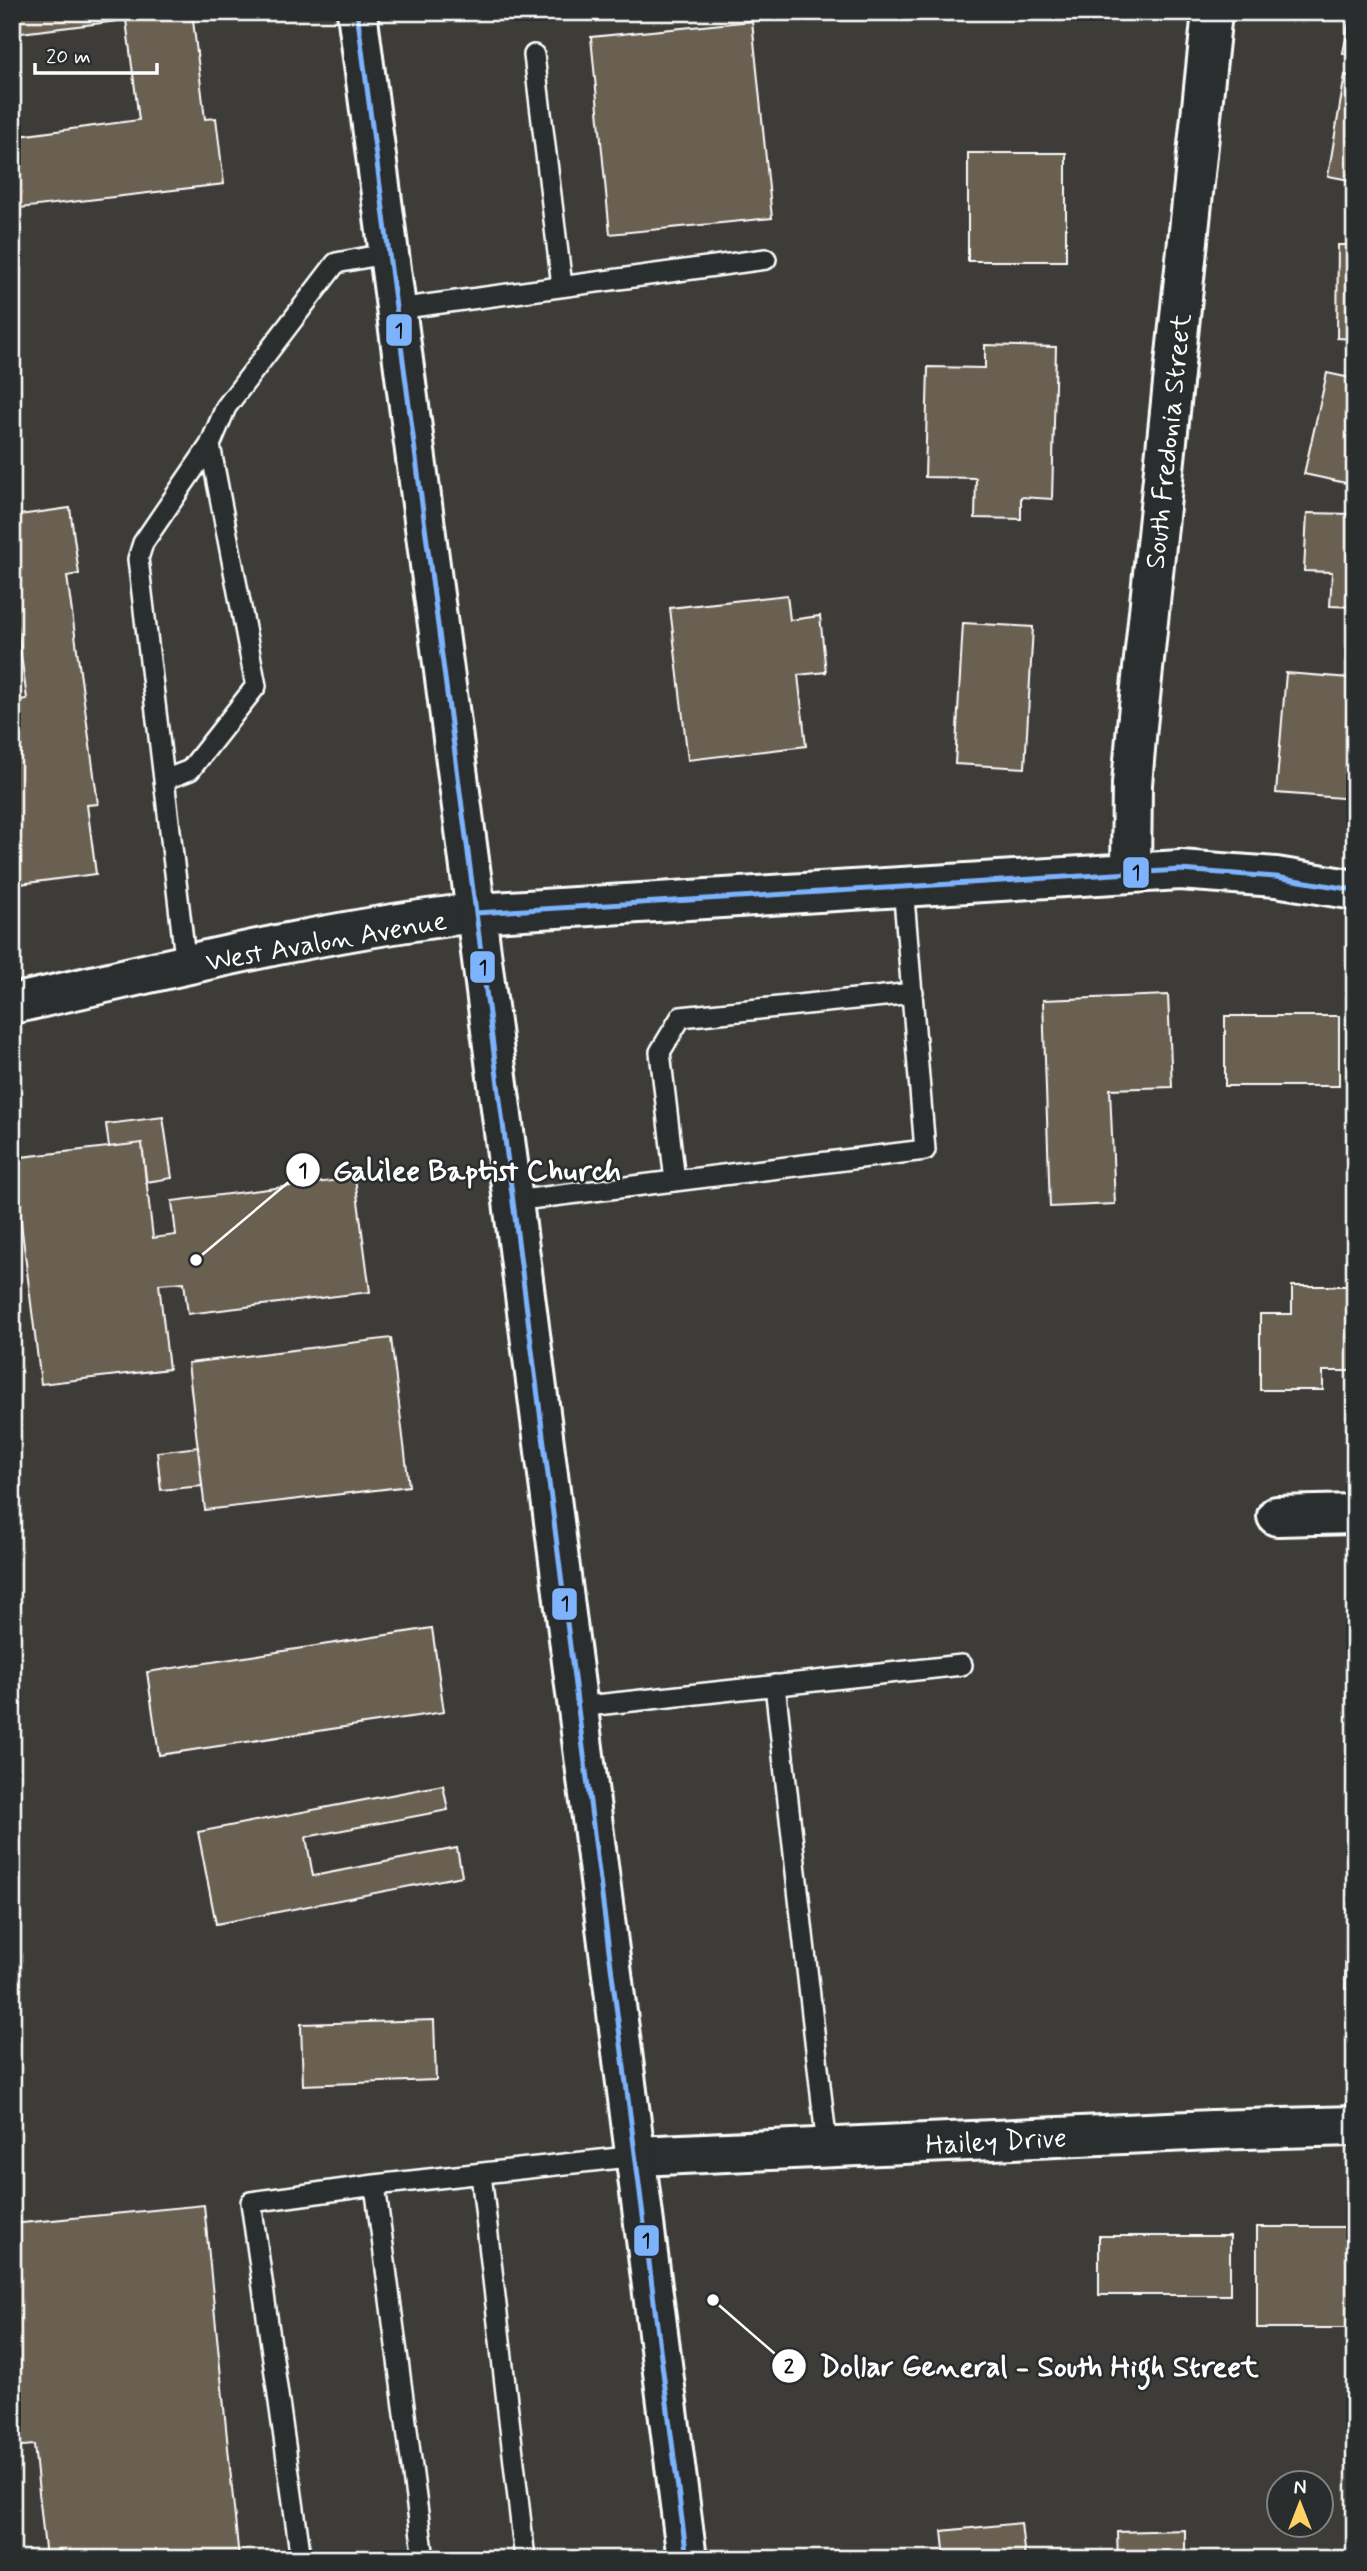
<svg xmlns="http://www.w3.org/2000/svg" width="1367" height="2571" viewBox="0 0 1367 2571" font-family="Mynerve,sans-serif">
  <rect width="100%" height="100%" fill="#3d3c38"/>
  <filter id="ink" filterUnits="userSpaceOnUse"><feTurbulence type="fractalNoise" baseFrequency=".0143" numOctaves="2"/><feDisplacementMap in="SourceGraphic" scale="14" xChannelSelector="R" yChannelSelector="G"/><feConvolveMatrix kernelMatrix="1 2 1 2 8 2 1 2 1" color-interpolation-filters="sRGB"/></filter>
  <g filter="url(#ink)">
    <!-- building -->
    <path fill="#696051" stroke="#fff" stroke-width="2" d="M12,12H192L205,119L216,118L224,184L12,209V137L139,120L126,20L12,34Z
      M959,12H1081V20Z
      M1351,12H1355V56L1343,53Z
      M752,21L772,218L610,234L591,37Z
      M1345,75L1355,77V181L1328,176Z
      M968,153H1066V261H968Z
      M1338,245H1355V339L1337,338Z
      M985,345L1056,347L1052,499L1021,497V519L975,518L976,478L925,477L928,367L985,368Z
      M1327,373L1355,379V485L1304,474Z
      M70,508L79,574L67,576L98,804L87,805L96,874L12,885V701L27,699L12,589V516Z
      M1307,513L1355,514V607L1330,606L1332,572L1304,571Z
      M787,595L790,620L820,616L826,672L798,675L806,746L688,760L670,608Z
      M963,623L1033,627L1025,768L955,764Z
      M1286,673L1350,678L1346,731L1355,732V799L1276,793Z
      M1168,995L1172,1087L1110,1089L1115,1204L1050,1207L1043,1000Z
      M1225,1016H1339V1086H1225Z
      M163,1117L172,1178L146,1182L142,1143L109,1147L106,1124Z
      M142,1143L153,1238L176,1235L172,1201L355,1178L370,1292L188,1314L184,1282L159,1284L169,1369L41,1384L13,1158Z
      M1292,1286H1351V1316H1355V1371H1323V1390H1260V1314H1292Z
      M391,1338L409,1486L205,1510L188,1363Z
      M198,1447L202,1486L161,1490L157,1452Z
      M1351,1610H1355V1678H1352Z
      M432,1628L444,1712L159,1755L147,1672Z
      M443,1785L448,1810L306,1837L313,1876L457,1848L462,1876L216,1924L198,1832Z
      M1346,1923H1355V1989H1345Z
      M434,2020L436,2080L303,2085L301,2024Z
      M204,2205L239,2559H46L34,2445L12,2447V2224Z
      M1257,2227H1355V2328H1257Z
      M1099,2236H1230V2295H1099Z
      M1021,2523L1025,2559H945L942,2531Z
      M1185,2530V2559H1118L1117,2532Z"/>
    <g fill="none" stroke-linecap="round" stroke-linejoin="round">
      <!-- lane casing -->
      <g stroke="#fff" stroke-width="24">
        <path id="lane" d="M534,55L562,286
          M397,309L766,259
          M164,780L190,770L256,686L210,445
          M186,966L138,559L143,543L210,445L226,407L336,263L390,253
          M675,1181L660,1052L681,1017L913,993
          M513,1201L925,1150L903,886
          M775,1685L827,2147
          M578,1707L962,1665
          M481,2174L525,2559
          M301,2559L251,2202L375,2185
          M424,2559L375,2185L637,2156"/>
      </g>
      <!-- street casing -->
      <g stroke="#fff" stroke-width="44">
        <path id="street" d="M1131,871L1132,784L1137,726L1212,12
          M12,1004C166,970 319,930 476,913L1180,870L1276,877L1355,890
          M1277,1516L1355,1514
          M637,2156L1212,2130L1355,2126"/>
      </g>
      <!-- secondary casing -->
      <g stroke="#fff" stroke-width="44">
        <path id="secondary" d="M357,12L476,913L687,2559"/>
      </g>
      <!-- lane -->
      <use href="#lane" stroke="#2a2d2e" stroke-width="19"/>
      <!-- street -->
      <use href="#street" stroke="#2a2d2e" stroke-width="38"/>
      <!-- secondary -->
      <use href="#secondary" stroke="#2a2d2e" stroke-width="38"/>
      <!-- bus-1 casing -->
      <g stroke="#2a2d2e" stroke-width="10">
        <path id="bus-1" d="M357,12L476,913L687,2559
          M476,913L1180,870L1276,877L1355,890"/>
      </g>
      <!-- bus-1 -->
      <use href="#bus-1" stroke="#7cb3fc" stroke-width="5"/>
    </g>
  </g>
  <g text-anchor="middle" stroke-width="5" stroke-linejoin="round" paint-order="stroke">
    <!-- street labels -->
    <g font-size="28" fill="#fff" stroke="#2a2d2e">
      <text transform="translate(1167 441) rotate(-84)" y="10">South Fredonia Street</text>
      <text transform="translate(326 940) rotate(-10)" y="10">West Avalon Avenue</text>
      <text transform="translate(996 2140) rotate(-3)" y="10">Hailey Drive</text>
    </g>
  </g>
  <!-- callouts -->
  <path fill="none" stroke="#fff" stroke-width="2.5" d="M196 1260L303 1170M713 2300L789 2366"/>
  <g fill="#fff" stroke="#2a2d2e" stroke-width="2.5">
    <circle cx="196" cy="1260" r="7"/>
    <circle cx="713" cy="2300" r="7"/>
    <circle cx="303" cy="1170" r="18"/>
    <circle cx="789" cy="2366" r="18"/>
  </g>
  <g font-size="21" text-anchor="middle" font-weight="bold" fill="#111">
    <text x="303" y="1177">1</text>
    <text x="789" y="2373">2</text>
  </g>
  <g font-size="30" text-anchor="middle" font-weight="bold" fill="#fff" stroke="#2a2d2e" stroke-width="5" stroke-linejoin="round" paint-order="stroke">
    <text x="477" y="1180">Galilee Baptist Church</text>
    <text x="1039" y="2376">Dollar General - South High Street</text>
  </g>
  <g stroke="#2a2d2e" stroke-width="2.5">
    <rect x="385" y="313" width="28" height="34" rx="7" fill="#7cb3fc"/>
    <rect x="1122" y="856" width="28" height="33" rx="7" fill="#7cb3fc"/>
    <rect x="469" y="950" width="27" height="34" rx="7" fill="#7cb3fc"/>
    <rect x="551" y="1587" width="27" height="34" rx="7" fill="#7cb3fc"/>
    <rect x="633" y="2224" width="27" height="33" rx="7" fill="#7cb3fc"/>
  </g>
  <g font-size="19" text-anchor="middle" font-weight="bold" fill="#111">
    <text x="399" y="337">1</text>
    <text x="1136" y="879">1</text>
    <text x="483" y="974">1</text>
    <text x="565" y="1610">1</text>
    <text x="646" y="2247">1</text>
  </g>
  <!-- margin -->
  <rect width="1367" height="2571" fill="none" stroke="#2a2d2e" stroke-width="42"/>
  <rect x="21" y="21" width="1325" height="2529" fill="none" stroke="#fff" stroke-width="2.5" filter="url(#ink)"/>
  <!-- north arrow -->
  <g transform="translate(1300 2504)"><circle r="33" fill="#2a2d2e" stroke="#7f8182" stroke-width="2"/>
  <path d="M0-5L12 26L0 18L-12 26Z" fill="#ffd166"/>
  <text y="-10" font-size="19" font-weight="bold" text-anchor="middle" fill="#ffffff">N</text>
  </g>
  <!-- scale -->
  <path d="M35 63v10h122v-10" fill="none" stroke="#ffffff" stroke-width="3.5"/>
  <text x="46" y="63" font-size="21" fill="#ffffff" stroke="#2a2d2e" stroke-width="5" paint-order="stroke">20 m</text>
</svg>
